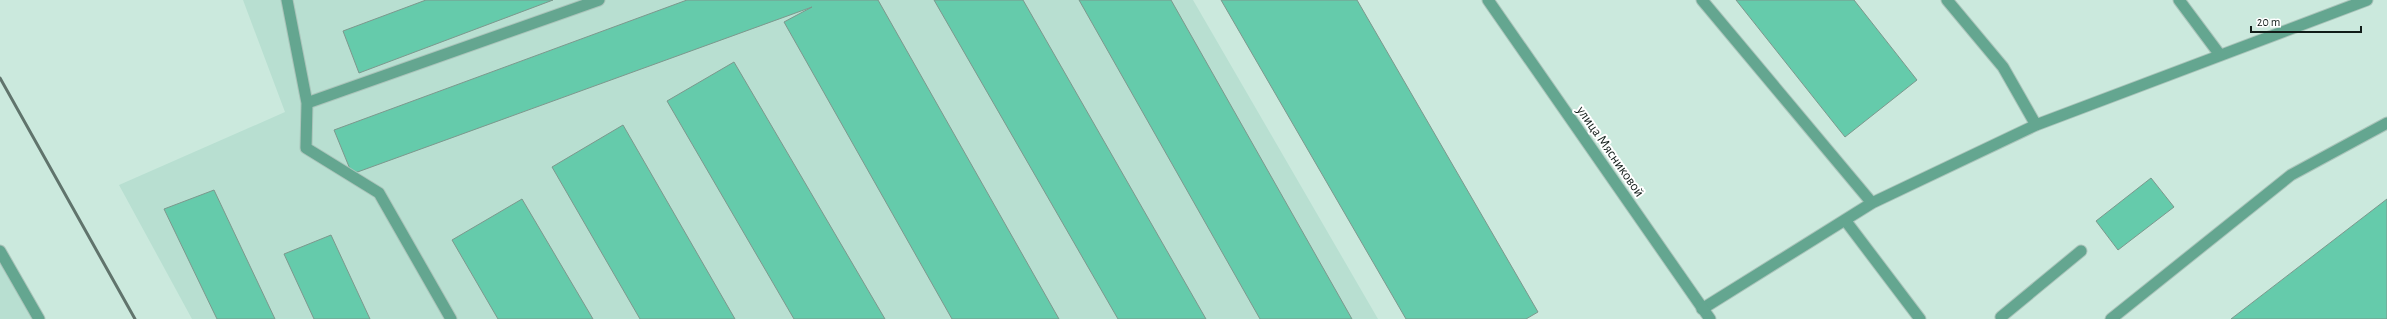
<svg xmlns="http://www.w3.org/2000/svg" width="2387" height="319" viewBox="0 0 2387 319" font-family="'Alegreya Sans',sans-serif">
  <rect width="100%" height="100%" fill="#cbe9dd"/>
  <!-- built -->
  <path fill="#b8dfd1" d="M243,0H1193L1378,319H192L119,185L285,112Z
    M0,244L43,319H0Z"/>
  <!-- building -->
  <path fill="#65cbab" stroke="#7c988d" d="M426,0H553L359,73L343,31Z
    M687,0H878L1059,319H952L784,22L812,7L352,174L334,130Z
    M934,0H1023L1206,319H1118Z
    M1079,0H1171L1352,319H1260Z
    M1221,0H1357L1538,312L1526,319H1406Z
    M1736,0H1854L1917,80L1845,137Z
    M734,62L885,319H794L667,101Z
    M623,125L735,319H640L552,167Z
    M2151,178L2174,207L2118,250L2096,221Z
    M214,190L275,319H217L164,209Z
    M522,199L593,319H498L452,240Z
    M2387,199V319H2231Z
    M331,235L370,319H314L284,254Z"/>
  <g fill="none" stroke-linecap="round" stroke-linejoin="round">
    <!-- service casing -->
    <g stroke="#aac4ba" stroke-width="13">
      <path id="service" d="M287,0L307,103L306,148L379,193L451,319
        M1702,0L1872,203L2036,125L2367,0
        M1947,0L2003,67L2036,125
        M2179,0L2220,55
        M307,103L599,0
        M1845,220L1920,319
        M0,251L39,319
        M1702,309L1872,203
        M2002,319L2001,317L2081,251
        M2111,319L2291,175L2387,123"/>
    </g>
    <!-- tertiary casing -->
    <g stroke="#aac4ba" stroke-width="13">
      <path id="tertiary" d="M1488,0L1710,319"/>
    </g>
    <!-- service -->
    <use href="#service" stroke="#64a690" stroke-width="11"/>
    <!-- tertiary -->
    <use href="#tertiary" stroke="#64a690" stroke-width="11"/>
    <!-- rail -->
    <path stroke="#60746c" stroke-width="3" d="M0,78L135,319"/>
  </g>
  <g text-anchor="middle" stroke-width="4" stroke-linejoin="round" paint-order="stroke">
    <!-- street labels -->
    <g font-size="14" fill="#111c18" stroke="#fff">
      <text transform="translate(1611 151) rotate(55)" y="5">улица Мясниковой</text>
    </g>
  </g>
  <!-- scale -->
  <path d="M2251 26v6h110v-6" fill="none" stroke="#111c18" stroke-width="2"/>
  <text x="2257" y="26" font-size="12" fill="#111c18" stroke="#ffffff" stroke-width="3" paint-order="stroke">20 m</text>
</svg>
